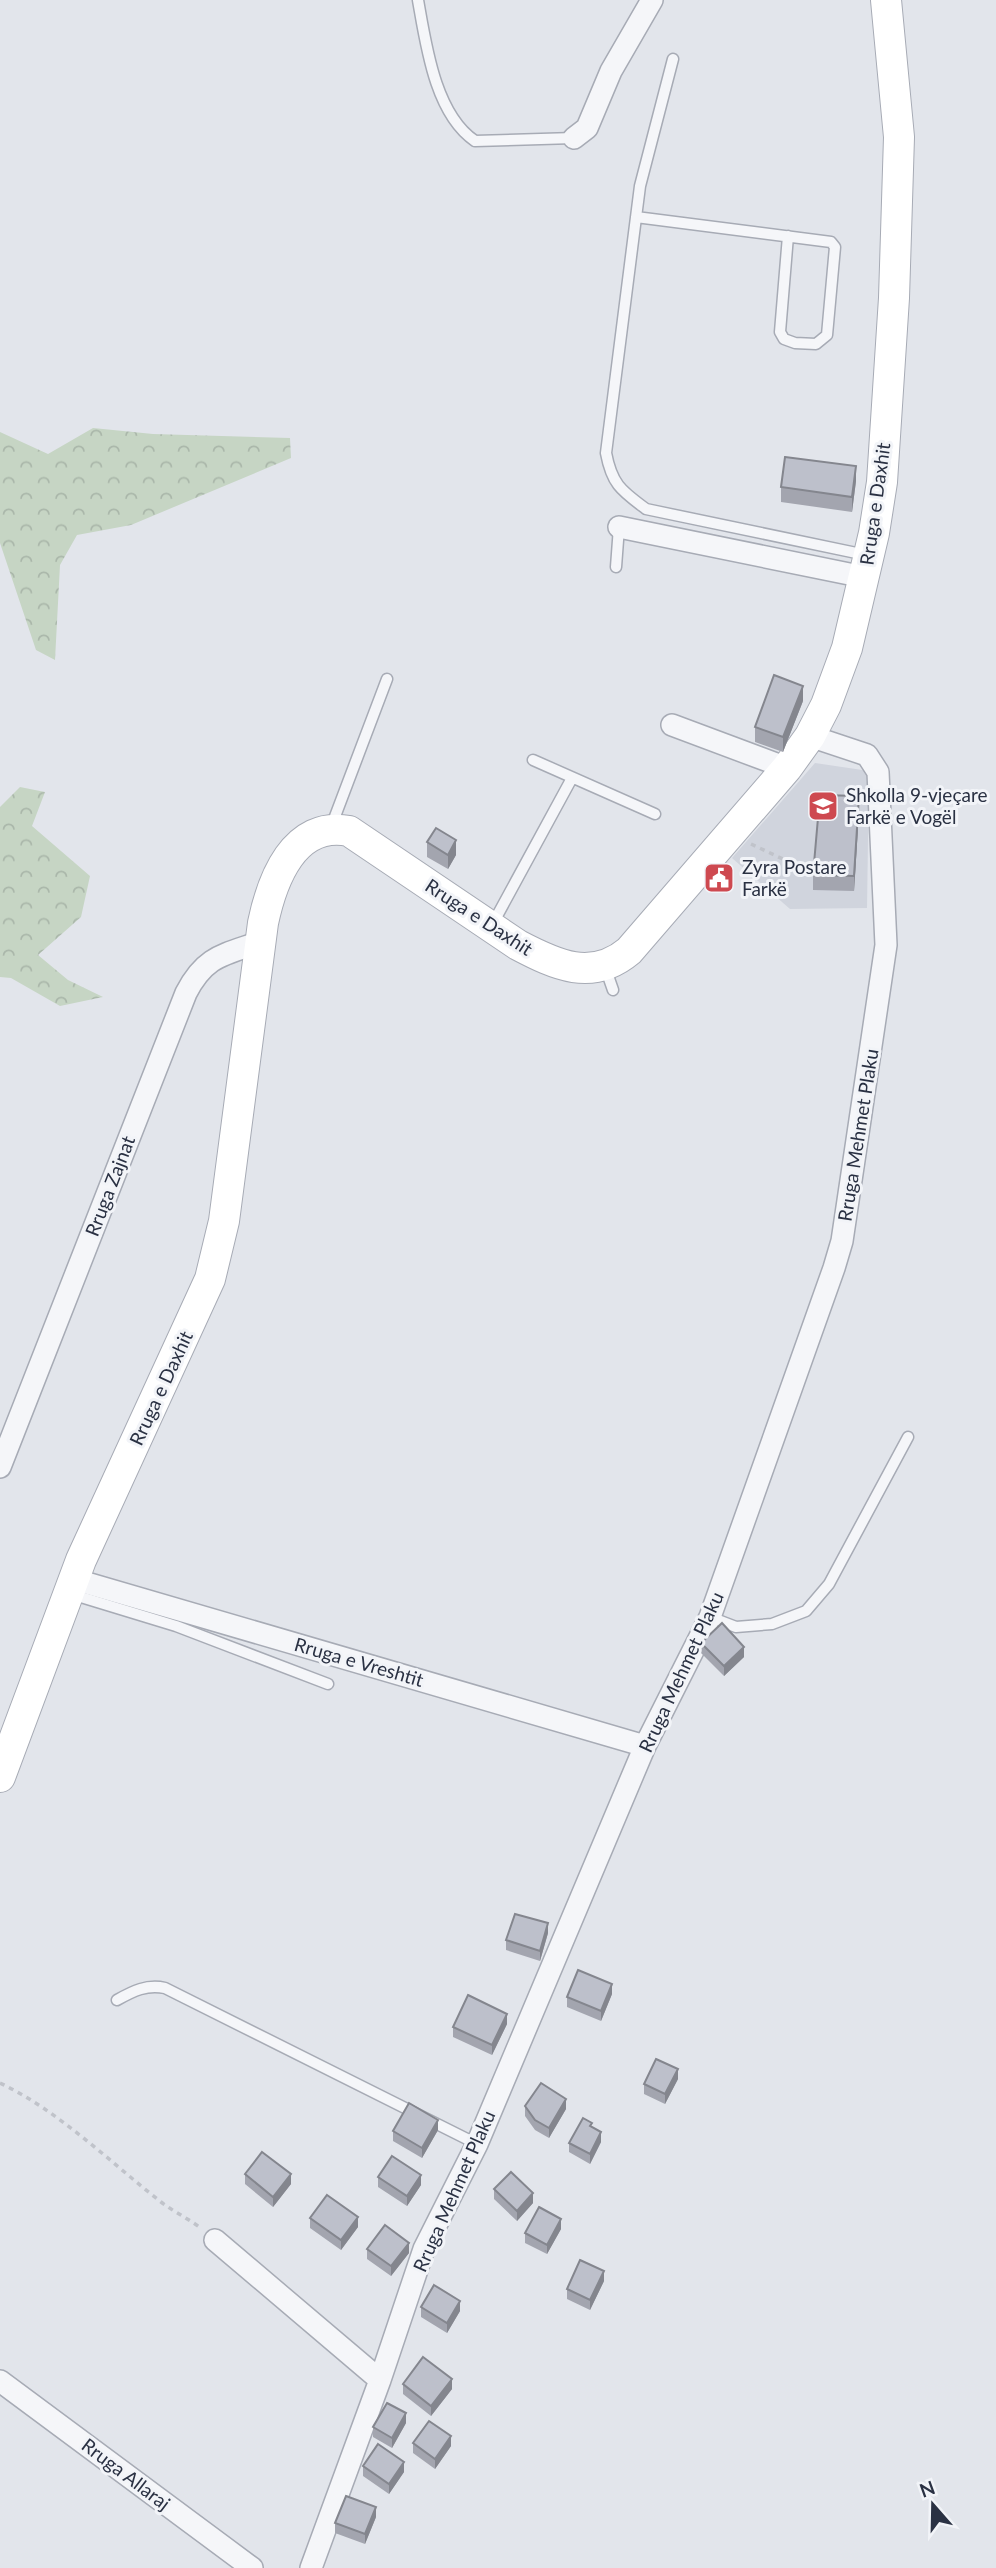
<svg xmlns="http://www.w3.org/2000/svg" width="996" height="2568" viewBox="0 0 996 2568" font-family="Lato,sans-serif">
  <defs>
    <pattern id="forest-crowns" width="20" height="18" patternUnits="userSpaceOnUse" patternTransform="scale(1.75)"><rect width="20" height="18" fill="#c6d5c4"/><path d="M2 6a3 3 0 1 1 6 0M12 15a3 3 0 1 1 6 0" fill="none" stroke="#aab7aa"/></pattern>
  </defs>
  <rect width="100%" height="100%" fill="#e2e5eb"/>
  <!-- built -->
  <path fill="#d0d4dd" d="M815,763L869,771L867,908L790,909L732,858Z"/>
  <!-- forest -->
  <path fill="url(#forest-crowns)" d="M93,428L153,434L290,438L291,458L131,525L77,535L60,565L55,660L36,650L0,543V432L48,454Z
    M20,787L45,792L32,826L90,876L81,917L38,955L68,980L103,997L60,1006L11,978L0,977V807Z"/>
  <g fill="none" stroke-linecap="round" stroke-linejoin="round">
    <!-- lane casing -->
    <g stroke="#a7abb5" stroke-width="13">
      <path id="lane" d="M418,0C426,45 435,114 475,141L574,138
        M673,59L640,186L606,453C612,485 622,491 646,509L866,555
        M636,217L831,242L835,247L827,335L816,344L795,343L784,339L780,332L788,236
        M616,567L619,527
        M533,760L655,814
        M331,827L387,679
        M491,927L572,778
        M605,967L613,990
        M71,1594L176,1626L328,1684
        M710,1617L736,1627L772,1624L806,1611L829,1584L908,1437
        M117,2000C133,1991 147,1984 165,1988L477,2144"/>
    </g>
    <!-- street casing -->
    <g stroke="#a7abb5" stroke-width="24">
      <path id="street" d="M574,138L587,128L611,71L652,0
        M619,527L864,577
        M672,725L787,768
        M0,1467L186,993C205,956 223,955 260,942
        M73,1579L645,1746
        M215,2240L380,2380
        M0,2381L252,2568
        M311,2568L380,2380L424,2249L477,2144L645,1746L710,1617L834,1268L842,1241L886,945L878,772L867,755L810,736"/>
    </g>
    <!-- secondary casing -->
    <g stroke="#a7abb5" stroke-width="32">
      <path id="secondary" d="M0,1777L81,1560L210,1279L224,1221L263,923C272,880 294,820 349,831L518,945C556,965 592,982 629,951L787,768L810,736L826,705L847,648L874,533L882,482L894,298L899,137L886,0"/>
    </g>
    <!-- path -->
    <path stroke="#c0c3ca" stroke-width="3.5" stroke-dasharray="5 5" stroke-linecap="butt" d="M751,844L787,861
      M0,2083C59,2111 110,2162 161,2202C174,2212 189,2219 202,2229"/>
    <!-- lane -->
    <use href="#lane" stroke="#f5f6f9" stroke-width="10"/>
    <!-- street -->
    <use href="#street" stroke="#f5f6f9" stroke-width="21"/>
    <!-- secondary -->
    <use href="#secondary" stroke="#fff" stroke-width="30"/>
  </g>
  <!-- wall -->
  <path fill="#a3a5af" d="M856,481L852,512L781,502V487Z
    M803,701L783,752L755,742V727Z
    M859,811L854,891L813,890V875Z
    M427,842L456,855L448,869L427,857Z
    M701,1643L744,1657L724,1676L701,1653Z
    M548,1933L540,1961L506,1950V1940Z
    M612,1994L601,2021L567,2007V1997Z
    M507,2024L492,2055L453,2037V2027Z
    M678,2079L665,2104L644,2094V2084Z
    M525,2106L566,2109L549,2138L535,2130L525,2116Z
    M592,2127L601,2142L590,2164L569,2152V2143Z
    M438,2130L422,2158L393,2141V2131Z
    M245,2174L291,2184L273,2207L245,2184Z
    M378,2177L421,2185L407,2206L378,2187Z
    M494,2189L533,2203L517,2221L494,2199Z
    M310,2218L358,2227L341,2250L310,2228Z
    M561,2229L547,2254L525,2243V2233Z
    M367,2249L409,2253L391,2276L367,2259Z
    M604,2281L590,2310L567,2299V2289Z
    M421,2307L460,2311L447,2333L421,2317Z
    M403,2384L452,2389L431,2416L403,2394Z
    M406,2423L392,2448L373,2437V2427Z
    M413,2443L451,2446L435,2469L413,2453Z
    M363,2466L404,2472L389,2494L363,2476Z
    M376,2517L365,2544L335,2533V2523Z"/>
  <!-- shaded-wall -->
  <path fill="#84868e" d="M856,466V481L852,512V497Z
    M803,686V701L783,752V737Z
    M859,796V811L854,891V876Z
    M456,840V855L448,869V855Z
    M744,1647V1657L724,1676V1666Z
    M548,1923V1933L540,1961V1951Z
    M612,1984V1994L601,2021V2011Z
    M507,2014V2024L492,2055V2045Z
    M678,2069V2079L665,2104V2094Z
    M566,2099V2109L549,2138V2128Z
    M438,2120V2130L422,2158V2148Z
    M601,2132V2142L590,2164V2154Z
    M291,2174V2184L273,2207V2197Z
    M421,2175V2185L407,2206V2196Z
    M533,2193V2203L517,2221V2211Z
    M358,2217V2227L341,2250V2240Z
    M561,2219V2229L547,2254V2245Z
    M409,2243V2253L391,2276V2266Z
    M604,2271V2281L590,2310V2300Z
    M460,2301V2311L447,2333V2323Z
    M452,2379V2389L431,2416V2406Z
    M406,2413V2423L392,2448V2438Z
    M451,2436V2446L435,2469V2459Z
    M404,2462V2472L389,2494V2484Z
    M376,2507V2517L365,2544V2534Z"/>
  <!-- building -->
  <path fill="#bdc0cb" stroke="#84868e" stroke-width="2" d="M785,457L856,466L852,497L781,487Z
    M774,675L803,686L783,737L755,727Z
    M820,795L859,796L854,876L813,875Z
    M436,828L456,840L448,855L427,842Z
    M722,1623L744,1647L724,1666L701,1643Z
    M515,1914L548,1923L540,1951L506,1940Z
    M578,1970L612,1984L601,2011L567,1997Z
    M468,1995L507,2014L492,2045L453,2027Z
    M656,2059L678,2069L665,2094L644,2084Z
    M541,2083L566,2099L549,2128L535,2120L525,2106Z
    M409,2103L438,2120L422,2148L393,2131Z
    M583,2118L592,2123L590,2126L601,2132L590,2154L569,2143Z
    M262,2152L291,2174L273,2197L245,2174Z
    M392,2156L421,2175L407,2196L378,2177Z
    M511,2172L533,2193L517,2211L494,2189Z
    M327,2195L358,2217L341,2240L310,2218Z
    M539,2207L561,2219L547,2245L525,2233Z
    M385,2225L409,2243L391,2266L367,2249Z
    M580,2260L604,2271L590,2300L567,2289Z
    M434,2285L460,2301L447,2323L421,2307Z
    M423,2357L452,2379L431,2406L403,2384Z
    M387,2403L406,2413L392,2438L373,2427Z
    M429,2421L451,2436L435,2459L413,2443Z
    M378,2444L404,2462L389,2484L363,2466Z
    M346,2496L376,2507L365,2534L335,2523Z"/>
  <!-- icons -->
  <defs>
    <g id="school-square" transform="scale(1.575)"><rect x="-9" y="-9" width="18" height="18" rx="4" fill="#ce4950" stroke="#f2f4f8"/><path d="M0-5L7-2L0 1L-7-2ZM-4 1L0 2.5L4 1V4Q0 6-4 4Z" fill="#fff"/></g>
    <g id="civic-square" transform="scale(1.575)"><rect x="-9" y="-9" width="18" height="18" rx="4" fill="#ce4950" stroke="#f2f4f8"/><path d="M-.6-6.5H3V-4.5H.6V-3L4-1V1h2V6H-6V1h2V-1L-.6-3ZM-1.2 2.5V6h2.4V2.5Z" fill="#fff"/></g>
  </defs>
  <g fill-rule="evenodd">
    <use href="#school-square" x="823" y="806"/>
    <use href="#civic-square" x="719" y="878"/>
  </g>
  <g text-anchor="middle" stroke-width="6" stroke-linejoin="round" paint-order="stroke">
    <!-- street labels -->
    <g font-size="19" fill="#2a3143" stroke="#f2f4f8">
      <text transform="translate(875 504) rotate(-82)" y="7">Rruga e Daxhit</text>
      <text transform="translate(479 917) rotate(33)" y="7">Rruga e Daxhit</text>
      <text transform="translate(858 1135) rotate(-81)" y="7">Rruga Mehmet Plaku</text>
      <text transform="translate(110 1186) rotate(-69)" y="7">Rruga Zajnat</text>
      <text transform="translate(161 1388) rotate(-65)" y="7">Rruga e Daxhit</text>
      <text transform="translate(359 1662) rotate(16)" y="7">Rruga e Vreshtit</text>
      <text transform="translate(681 1672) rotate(-65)" y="7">Rruga Mehmet Plaku</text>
      <text transform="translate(454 2191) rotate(-66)" y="7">Rruga Mehmet Plaku</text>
      <text transform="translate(126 2474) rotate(37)" y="7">Rruga Allaraj</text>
    </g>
    <!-- poi labels -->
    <g font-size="19" fill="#2a3143" stroke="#f2f4f8" text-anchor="start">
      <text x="846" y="802">Shkolla 9-vjeçare<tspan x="846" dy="22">Farkë e Vogël</tspan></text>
      <text x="742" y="874">Zyra Postare<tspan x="742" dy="22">Farkë</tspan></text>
    </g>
  </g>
  <!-- north arrow -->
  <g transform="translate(933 2505) rotate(340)" stroke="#f2f4f8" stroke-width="5" paint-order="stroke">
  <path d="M0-5L12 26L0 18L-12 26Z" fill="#2a3143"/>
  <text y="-10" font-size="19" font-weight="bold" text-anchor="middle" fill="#2a3143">N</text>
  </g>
</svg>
